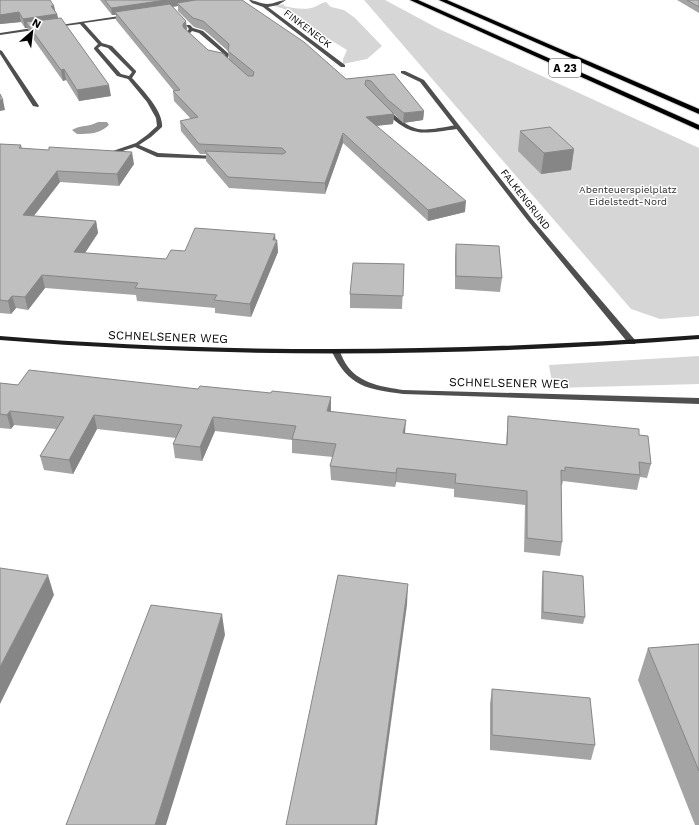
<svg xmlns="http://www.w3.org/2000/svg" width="699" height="825" viewBox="0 0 699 825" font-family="'Work Sans',sans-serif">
  <rect width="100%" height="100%" fill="#fff"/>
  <!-- green -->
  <path fill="#d6d6d6" d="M364,0H385L439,29L699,148V316L660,319L631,309Z
    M326,2L331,7L344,10L355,18L382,46L367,59L343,64V59L347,50C338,44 328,39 320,33C301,18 298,12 274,6L284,4V6C293,8 302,10 311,8C317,7 320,3 326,2Z
    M699,356V384L553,388L549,365Z"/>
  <!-- water -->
  <path fill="#9d9d9d" d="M98,122H107L109,125C99,134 90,134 77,134L72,130C80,125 89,127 98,122Z"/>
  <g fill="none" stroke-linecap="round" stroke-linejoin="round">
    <!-- highway casing -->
    <g stroke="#dbdbdb" stroke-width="2">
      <path id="highway" d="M410,0H418L699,125V130Z
        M439,0H447L699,109V114Z"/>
    </g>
    <!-- lane -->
    <path fill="#4f4f4f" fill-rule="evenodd" d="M384,109H388C415,135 421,131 457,125L460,127L457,129C421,134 412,138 384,111Z"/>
    <!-- street -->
    <path fill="#4f4f4f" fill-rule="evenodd" d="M249,0C255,0 260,4 267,4C274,4 280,0 286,0L278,5L268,7L345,65V67H341L263,7L252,3Z
      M126,15H127V17L84,23L102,43L112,46L136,71V72L132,78C142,89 164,112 162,127L151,137L139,145L158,153L215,156L218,158L217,159L157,157L135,147L110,155L107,153L136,143L147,135L157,126L156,118L147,102L128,79L117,76L94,49V48L98,44L80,24L56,27L54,26ZM101,46L108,48L132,72L129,76L121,74L98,48Z
      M186,25H190L193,28L203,31L229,54L227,61L223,60L225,55L199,33L192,31L189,34L195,40L191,41L185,34L189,29Z
      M39,27L41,28V29L0,35V33Z
      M0,50L2,51L39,106L38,107L33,106L0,54Z
      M401,71H405L424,80L532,219L635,340L636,342L635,344H629L528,221L420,82L401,73Z
      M333,350H339C342,356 344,362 348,367C361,384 384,387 403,390L699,398V404L403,394C367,389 349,387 332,352Z"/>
    <!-- secondary -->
    <path fill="#1c1c1c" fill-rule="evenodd" d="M699,335V339C466,357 233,359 0,340V336C233,355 466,352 699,335Z"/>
    <!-- highway -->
    <use href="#highway" fill="#000" fill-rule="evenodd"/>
  </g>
  <!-- wall -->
  <path fill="#a4a4a4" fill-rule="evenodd" d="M0,0L54,6L55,12L57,14L58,18L111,96L79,101L66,80L63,81L29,33L28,28H25L21,22L0,24Z
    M100,0H242L346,79L394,74L424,111L423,120L403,123L394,114L393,124L376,126L465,212L428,221L343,143L325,194L229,188L206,161V154H200L181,131L180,121L191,119L174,101L173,91H174L116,20V15H112ZM178,6V11L194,27L204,30L228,51L229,59L208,50L186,30L187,29L172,7Z
    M677,0H699V13Z
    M520,131L574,149L571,170L541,174L518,151Z
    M0,144L21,145L22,148L134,164L119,186L60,182L34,216L96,221L98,233L85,253L166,259L185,251L277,240L278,252L251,317L215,313V308L137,301L136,295L45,288L28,310L16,308L11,314L0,313Z
    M456,244L502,278L500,292L455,289V257Z
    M404,264L402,309L350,308V294Z
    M0,383L18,385L331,412L405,434L506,445L508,416L639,435L651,464L647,478L640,477L637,490L563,481L562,485H561L562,542L560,556L524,552L525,505L454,497V489L396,482L395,487L331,480L330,466L333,457L292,453V440L215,431L202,461L175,458L173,444L176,438L97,429L73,474L44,470L40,456L56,429L14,425L11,429L0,428Z
    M543,571L585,617L583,624L541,619L542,579Z
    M699,644V825H695L638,680L648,648Z
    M492,689L595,745L591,760L490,750V704Z"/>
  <!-- shaded-wall -->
  <path fill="#868686" d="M166,0H219L177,3L178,6L117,15L115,12L116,15H112L111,8Z
    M51,6H54L56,14H57L59,23L26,22L28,28H25L23,19Z
    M19,12L21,22L0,24V15Z
    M186,21L187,29L184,33L183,24Z
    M64,69L66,80L63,81L61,70Z
    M109,85L111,96L79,101L77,90Z
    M0,100H3L5,110L0,111Z
    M424,111L423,120L403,123L404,113Z
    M394,114L393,124L365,127L366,117Z
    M343,133V143L325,194V183Z
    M574,149L571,170L541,174L544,153Z
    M132,152L134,164L119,186L117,174Z
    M57,171L60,182L25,227L23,215Z
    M466,201L465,212L428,221V210Z
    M96,221L98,233L77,265L74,252Z
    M275,234L276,243L277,240L278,252L251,317L250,304Z
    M42,275L45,288L28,310L25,297Z
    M12,296L16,308L11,314L8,301Z
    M331,397V411L327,425V411Z
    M10,411L14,425L11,429L7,415Z
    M94,415L97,429L73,474L69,460Z
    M213,417L215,431L202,461L200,447Z
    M406,420L405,434L403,433Z
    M397,468L396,482L395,487L396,473Z
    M48,575L54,595L0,704V667Z
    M408,584L407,605L377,825H375Z
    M222,614L225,635L166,825H155Z"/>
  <!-- building -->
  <path fill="#bfbfbf" stroke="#868686" d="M0,0H50L54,6H51L57,14L23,19L19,12L0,15Z
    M105,0H166L111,8Z
    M196,0H242L304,42L346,79L394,74L424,111L404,113L388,100L371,81L366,80L365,85L394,114L366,117L466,201L428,210L343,133L325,183L228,177L205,151L283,154L286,152L282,148L199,144L180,121L198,117L173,91L180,90L115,12L170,4L186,21L183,24V27L208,50L222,53L248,76H253L254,72L228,51L229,44L203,21L193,18L177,3Z
    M687,0H699V7Z
    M61,18L109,85L77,90L64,69L61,70L26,22Z
    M0,94L3,100H0Z
    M550,127L574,149L544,153L520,131Z
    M0,144L21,145L19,148L49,150V147L132,152L117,174L57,171L23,215L96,221L74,252L166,259L171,250L185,251L195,228L275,234L273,240H277L250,304L214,300L217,295L135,288L138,283L42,275L25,297L12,296L8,301L0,300Z
    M456,244L499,246L502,278L456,276Z
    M353,263L404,264L403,296L350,294Z
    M29,370L198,389L200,386L271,393L272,391L331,397L327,411L406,420L403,433L507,445L508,416L639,429V435L648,436L651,464L639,462L640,475L565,467V471L561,470L562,542L527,538V491L455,483L456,474L397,468L396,473L330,466L336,444L292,439L296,426L213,417L200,447L173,444L182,425L94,415L69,460L40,456L64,417L10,411L7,415L0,414V383L18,385Z
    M0,568L48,575L0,667Z
    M543,571L583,576L585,617L543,612Z
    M338,575L408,584L375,825H286Z
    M151,605L222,614L155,825H66Z
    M699,644V771L648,648Z
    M492,689L590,698L595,745L492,735Z"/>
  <g text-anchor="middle" stroke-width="3" stroke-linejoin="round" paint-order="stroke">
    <!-- far-street labels -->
    <g font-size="10" fill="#000" stroke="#fff">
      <text transform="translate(308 28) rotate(37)" y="4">FINKENECK</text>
      <text transform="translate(526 199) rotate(52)" y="4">FALKENGRUND</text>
    </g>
    <!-- far-park labels -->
    <g font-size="10" fill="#2d2d2d" stroke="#fff">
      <text x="628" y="193">Abenteuerspielplatz<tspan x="628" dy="12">Eidelstedt-Nord</tspan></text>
    </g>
    <!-- shield labels -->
    <rect fill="#fff" stroke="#4c4c4c" stroke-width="1" x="549" y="59" width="32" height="18" rx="3"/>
    <g font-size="11" font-weight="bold" fill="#000">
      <text x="565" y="72">A 23</text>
    </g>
    <!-- street labels -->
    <g font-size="12" fill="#000" stroke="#fff">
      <text transform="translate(168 337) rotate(2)" y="4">SCHNELSENER WEG</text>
      <text transform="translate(509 383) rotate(1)" y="4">SCHNELSENER WEG</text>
    </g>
  </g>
  <!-- north arrow -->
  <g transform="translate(32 32) rotate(28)" stroke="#ffffff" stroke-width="3" paint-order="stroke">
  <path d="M0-3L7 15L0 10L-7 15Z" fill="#000000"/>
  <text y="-6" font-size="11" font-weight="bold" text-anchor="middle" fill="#000000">N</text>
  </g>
</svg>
